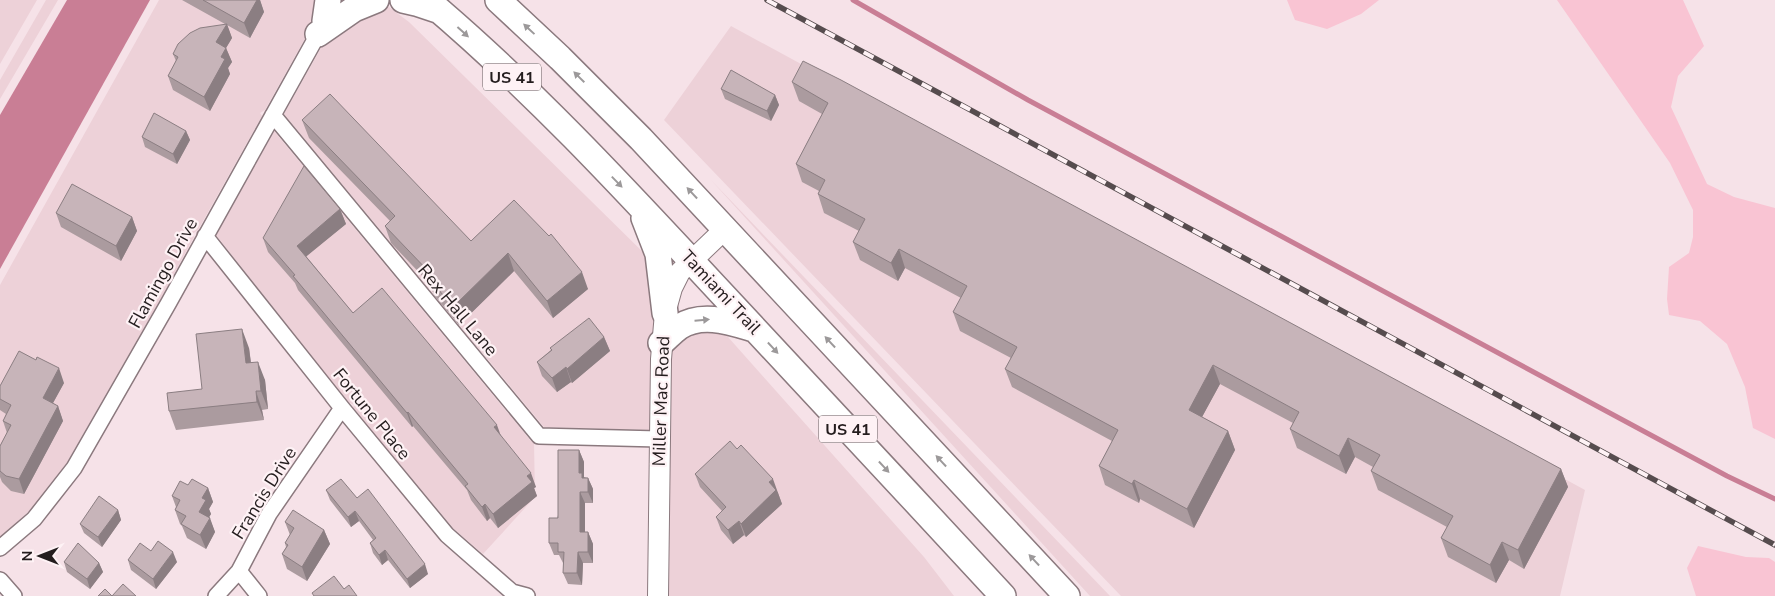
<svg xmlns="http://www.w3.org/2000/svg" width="1775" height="596" viewBox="0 0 1775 596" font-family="'Nunito Sans',sans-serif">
  <rect width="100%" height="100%" fill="#f6e2e8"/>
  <!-- built -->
  <path fill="#edd1d8" d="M0,0H37L0,64Z
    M46,0H58L0,99V80Z
    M159,0H319L316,19L311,28L305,32L307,35L265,110L260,113L262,116L198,230L192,234L194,237L160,300L66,464L29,511L0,537V285Z
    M389,7L409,22L649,258L655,313L652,340L648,344L651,347L650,430L544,427L284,114L326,39L380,8Z
    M731,26L1585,490L1560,596H1121L664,120Z
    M274,131L531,441L534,442L535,497L483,554L454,529L353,408L354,405L348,402L216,235Z
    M711,180L1110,596H1090Z
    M720,328L924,557L954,596H667L670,347L683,335Z"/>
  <!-- green -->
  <path fill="#f9c4d3" d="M1287,0H1379L1361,14L1327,29L1295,20Z
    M1557,0H1683L1704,46L1678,76L1671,107L1707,184L1734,197L1775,208V439L1753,428L1745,387L1727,344L1700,321L1669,315L1667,299L1669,267L1689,253L1693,237V210L1670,163Z
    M1698,546L1746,557L1769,558L1775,562V596H1696L1687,568Z"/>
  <!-- water -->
  <path fill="#c97e95" d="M67,0H150L0,269V115Z"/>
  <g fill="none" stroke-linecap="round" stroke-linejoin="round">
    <!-- stream -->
    <path stroke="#c97e95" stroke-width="5" d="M853,0L1028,100L1727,476L1775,499"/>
    <!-- minor casing -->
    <g stroke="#8b797e" stroke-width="18">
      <path id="minor" d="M273,115L539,436L659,439
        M205,236L342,408L447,535L512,592L527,596
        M0,548L34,519L74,468L168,304L322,27
        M239,571L259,596
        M0,580L14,596
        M216,596L239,571L269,514L342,408"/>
    </g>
    <!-- tertiary casing -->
    <g stroke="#8b797e" stroke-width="22">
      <path id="tertiary" d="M658,596L661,359L665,313L672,288L680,272L725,229"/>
    </g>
    <!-- primary casing -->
    <g stroke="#8b797e" stroke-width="28">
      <path id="primary" d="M403,0L416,3L440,11
        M427,0C529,86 620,184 711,282C808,386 906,491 1003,596
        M498,0L560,58L641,139L1067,596
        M325,21L328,0
        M318,34L354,9L376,0
        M644,218L658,254L665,313
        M661,343C667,338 672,332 679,327C702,312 730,322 754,329"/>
    </g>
    <!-- minor -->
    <use href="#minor" stroke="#fff" stroke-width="15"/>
    <!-- tertiary -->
    <use href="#tertiary" stroke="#fff" stroke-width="20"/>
    <!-- primary -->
    <use href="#primary" stroke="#fff" stroke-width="25"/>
    <!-- rail casing -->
    <g stroke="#564c4e" stroke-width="5.5">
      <path id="rail" d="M767,0L1775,545"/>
    </g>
    <!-- rail -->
    <use href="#rail" stroke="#fef2f5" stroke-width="4" stroke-dasharray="11" stroke-linecap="butt"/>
  </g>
  <!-- wall -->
  <path fill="#ab9b9f" d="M182,0H260L264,12L250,38L227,25L232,38L226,48L232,62L228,68L230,74L210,111L173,90L168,76L176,61L173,54L225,24Z
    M792,82L1561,469L1568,487L1524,569L1509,560L1496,583L1448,557L1441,538L1447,527L1378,490L1371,471L1373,467L1355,457L1346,474L1297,448L1290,429L1293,423L1220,384L1202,417L1228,431L1235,450L1194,528L1140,499L1139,503L1105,485L1099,466L1112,441L1012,387L1005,369L1011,358L960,331L953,312L961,298L905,268L898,281L860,260L853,242L859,231L824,213L818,194L819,191L802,182L796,164L822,114L799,101Z
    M721,89L775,95L779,105L771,121L725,99Z
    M302,120L471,241L514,200L588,289L553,318L514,271L459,325L434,295L430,284L391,243L385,226L390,221L309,138Z
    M186,131L190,140L177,164L145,147L142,137Z
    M340,209L346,224L306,256L353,313L500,435L536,487L534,488L537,496L498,528L490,518L487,521L471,500L467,490L413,426L412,427L298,290L295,283L268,252L263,238Z
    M56,213L132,217L137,231L121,261L61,227Z
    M604,337L610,351L572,383L571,382L557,392L542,376L537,362L551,350L550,348Z
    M249,348L251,362L265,380L268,409L262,410L264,420L176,430L169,411L202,389Z
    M64,383L53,403L58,406L63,421L24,494L11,491L2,482L0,477V446L7,433L3,421L6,414L0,410V386Z
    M579,450L584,462V477L588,478L593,489V503H585V532H588L593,544V563H583L582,585L568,584L563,573L564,563H563L559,555H554L549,543Z
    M695,474L778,492V493L782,504L746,537L744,535L733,544L721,530L716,517L722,511L700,487Z
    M188,485L208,488L213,502L209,509L211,514L209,517L215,532L206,549L187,538L182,526L180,524L175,510L176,507L172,496Z
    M326,490L357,498L428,574L410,588L388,560L382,565L373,553L370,543L373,540L359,521L351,527L330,500Z
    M118,510L121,520L102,547L84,533L80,524Z
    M285,522L324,530L330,544L307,581L287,569L282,554L286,547L285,543L290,535Z
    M151,551L177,562L156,589L131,570L128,560Z
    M64,562L99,563L103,572L90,589L67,572Z"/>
  <!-- shaded-wall -->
  <path fill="#8b7e82" d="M256,0H260L264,12L250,38L244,23Z
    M227,24L232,38L226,48L232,62L228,68L230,74L210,111L204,97L221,57L216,42Z
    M775,95L779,105L771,121L767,111Z
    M186,131L190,140L177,164L173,154Z
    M340,209L346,224L302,260L297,246Z
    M132,217L137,231L121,261L116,246Z
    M899,249L905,268L898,281L891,263Z
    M508,253L514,271L459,325L453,307Z
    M582,272L588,289L553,318L547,301Z
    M242,329L249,348L253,381L246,363Z
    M604,337L610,351L572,383L567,369Z
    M258,362L265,380L268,409L261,391Z
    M1213,365L1220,384L1196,428L1189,410Z
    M566,367L571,382L557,392L552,378Z
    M59,368L64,383L48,412L43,398Z
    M256,391L262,410L264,420L257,402Z
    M58,406L63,421L24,494L19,479Z
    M408,412L413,426L412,427L407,413Z
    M497,425L502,439L494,427Z
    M1228,431L1235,450L1194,528L1187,509Z
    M1348,438L1355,457L1346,474L1339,456Z
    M579,450L584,462V477L587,485L579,473Z
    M1561,469L1568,487L1524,569L1518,550Z
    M531,473L536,487L534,488L537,496L498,528L493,514L527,476Z
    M588,478L593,489V503L588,492Z
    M773,479L782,504L746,537L741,524L769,482Z
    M1134,480L1140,499L1139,503L1132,484Z
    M208,488L213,502L209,509L211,514L204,526L199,512L202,498Z
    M580,492L585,503V544L580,532Z
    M485,504L490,518L487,521L482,507Z
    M118,510L121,520L102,547L98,537Z
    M355,511L359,521L351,527L348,517Z
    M210,518L215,532L206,549L200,535Z
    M739,521L744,535L733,544L728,530Z
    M324,530L330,544L307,581L302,567Z
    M588,532L593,544V563L588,552Z
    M1502,542L1509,560L1496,583L1490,565Z
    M385,550L388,560L382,565L379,555Z
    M173,552L177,562L156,589L153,579Z
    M578,552L583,563L582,585L577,573Z
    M99,563L103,572L90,589L87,579Z
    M425,564L428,574L410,588L407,579Z"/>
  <!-- building -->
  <path fill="#c7b4b9" stroke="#8b7e82" d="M203,0H257L244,23Z
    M227,24L216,42L226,48L221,57L225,59L204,97L168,76L178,57L173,54L178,44L190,33L200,28Z
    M803,61L841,80L1561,469L1518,550L1502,542L1490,565L1441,538L1453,516L1371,471L1380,455L1348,438L1339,456L1290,429L1299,412L1213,365L1189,410L1228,431L1187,509L1134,480L1132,484L1099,466L1118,430L1005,369L1017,347L953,312L967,286L899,249L891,263L853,242L865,219L818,194L825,180L796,164L828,103L792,82Z
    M731,70L775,95L767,111L721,89Z
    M330,94L471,241L514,200L549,236L551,234L582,272L547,301L508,253L453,307L428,277L431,274L385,226L395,216L302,120Z
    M154,113L186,131L173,154L142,137Z
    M304,166L340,209L297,246L353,313L382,288L497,425L494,427L531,473L527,476L532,482L493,514L485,504L482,507L465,486L468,484L408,412L407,413L293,276L295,275L263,238Z
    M72,184L132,217L116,246L56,213Z
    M589,318L604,337L567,369L566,367L552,378L537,362L552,350L550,348Z
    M242,329L246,363L258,362L261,391H256L257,402L169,411L167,393L202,389L196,334Z
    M19,351L36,360L37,357L59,368L43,398L58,406L19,479L6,476L0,471V446L11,425L3,421L11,405L0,399V386Z
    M730,441L737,449L741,445L773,479L769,482L776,490L741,524L739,521L728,530L716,517L726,507L695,474Z
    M558,450H579V473H582V478H588V492H580V532H588V552H578L577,573H563L564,552H558V543H549V518H558Z
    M192,479L208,488L202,498L206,500L199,512L210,518L200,535L181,524L186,516L175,510L180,500L172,496L180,481L188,485Z
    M341,479L357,498L368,489L425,564L407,579L385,550L379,555L370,543L376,538L355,511L348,517L326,490Z
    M99,496L118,510L98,537L80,524Z
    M293,510L324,530L302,567L282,554L288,545L285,543L294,528L285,522Z
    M158,541L173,552L153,579L128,560L140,543L151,551Z
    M78,543L99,563L87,579L64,562Z
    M334,576L344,589L349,585L357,596H314L312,593Z
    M123,584L136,596H112Z
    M105,589L112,596H98Z"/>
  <!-- one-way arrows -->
  <defs><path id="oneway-solid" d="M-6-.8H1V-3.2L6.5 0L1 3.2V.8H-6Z" transform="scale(1.25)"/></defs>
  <g fill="#9c999a">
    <use href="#oneway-solid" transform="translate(529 29) rotate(-137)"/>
    <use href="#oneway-solid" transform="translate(463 32) rotate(42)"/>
    <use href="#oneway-solid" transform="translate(579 77) rotate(-135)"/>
    <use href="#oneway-solid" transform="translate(617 182) rotate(46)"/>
    <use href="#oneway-solid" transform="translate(692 193) rotate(-133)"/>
    <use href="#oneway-solid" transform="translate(702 320) rotate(-5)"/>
    <use href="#oneway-solid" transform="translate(830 342) rotate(-133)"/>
    <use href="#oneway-solid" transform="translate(773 348) rotate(47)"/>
    <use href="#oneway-solid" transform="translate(941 461) rotate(-133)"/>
    <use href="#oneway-solid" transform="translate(884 467) rotate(47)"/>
    <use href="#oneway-solid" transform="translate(1034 560) rotate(-133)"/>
  </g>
  <g text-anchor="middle" stroke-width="4.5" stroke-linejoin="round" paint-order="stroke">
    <!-- shield labels -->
    <g fill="#fef2f5" stroke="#655d5e" stroke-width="1">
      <rect x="483" y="63.5" width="58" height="27" rx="4"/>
      <rect x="819" y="415.5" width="58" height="27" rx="4"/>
    </g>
    <g font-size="16" font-weight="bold" fill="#241d1e">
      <text x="512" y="83">US 41</text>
      <text x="848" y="435">US 41</text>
    </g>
    <!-- street labels -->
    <g font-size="18" fill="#241d1e" stroke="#fef2f5">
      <text transform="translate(163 273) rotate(-61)" y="6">Flamingo Drive</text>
      <text transform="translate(721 292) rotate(47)" y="6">Tamiami Trail</text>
      <text transform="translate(458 310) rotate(50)" y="6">Rex Hall Lane</text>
      <text transform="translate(661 401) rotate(-88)" y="6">Miller Mac Road</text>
      <text transform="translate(372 414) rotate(51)" y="6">Fortune Place</text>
      <text transform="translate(264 493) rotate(-58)" y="6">Francis Drive</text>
    </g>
  </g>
  <!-- north arrow -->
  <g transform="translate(40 556) rotate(270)" stroke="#fef2f5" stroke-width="4" paint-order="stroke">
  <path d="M0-4L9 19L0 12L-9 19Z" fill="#241d1e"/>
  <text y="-8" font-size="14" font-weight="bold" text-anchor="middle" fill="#241d1e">N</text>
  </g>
</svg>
